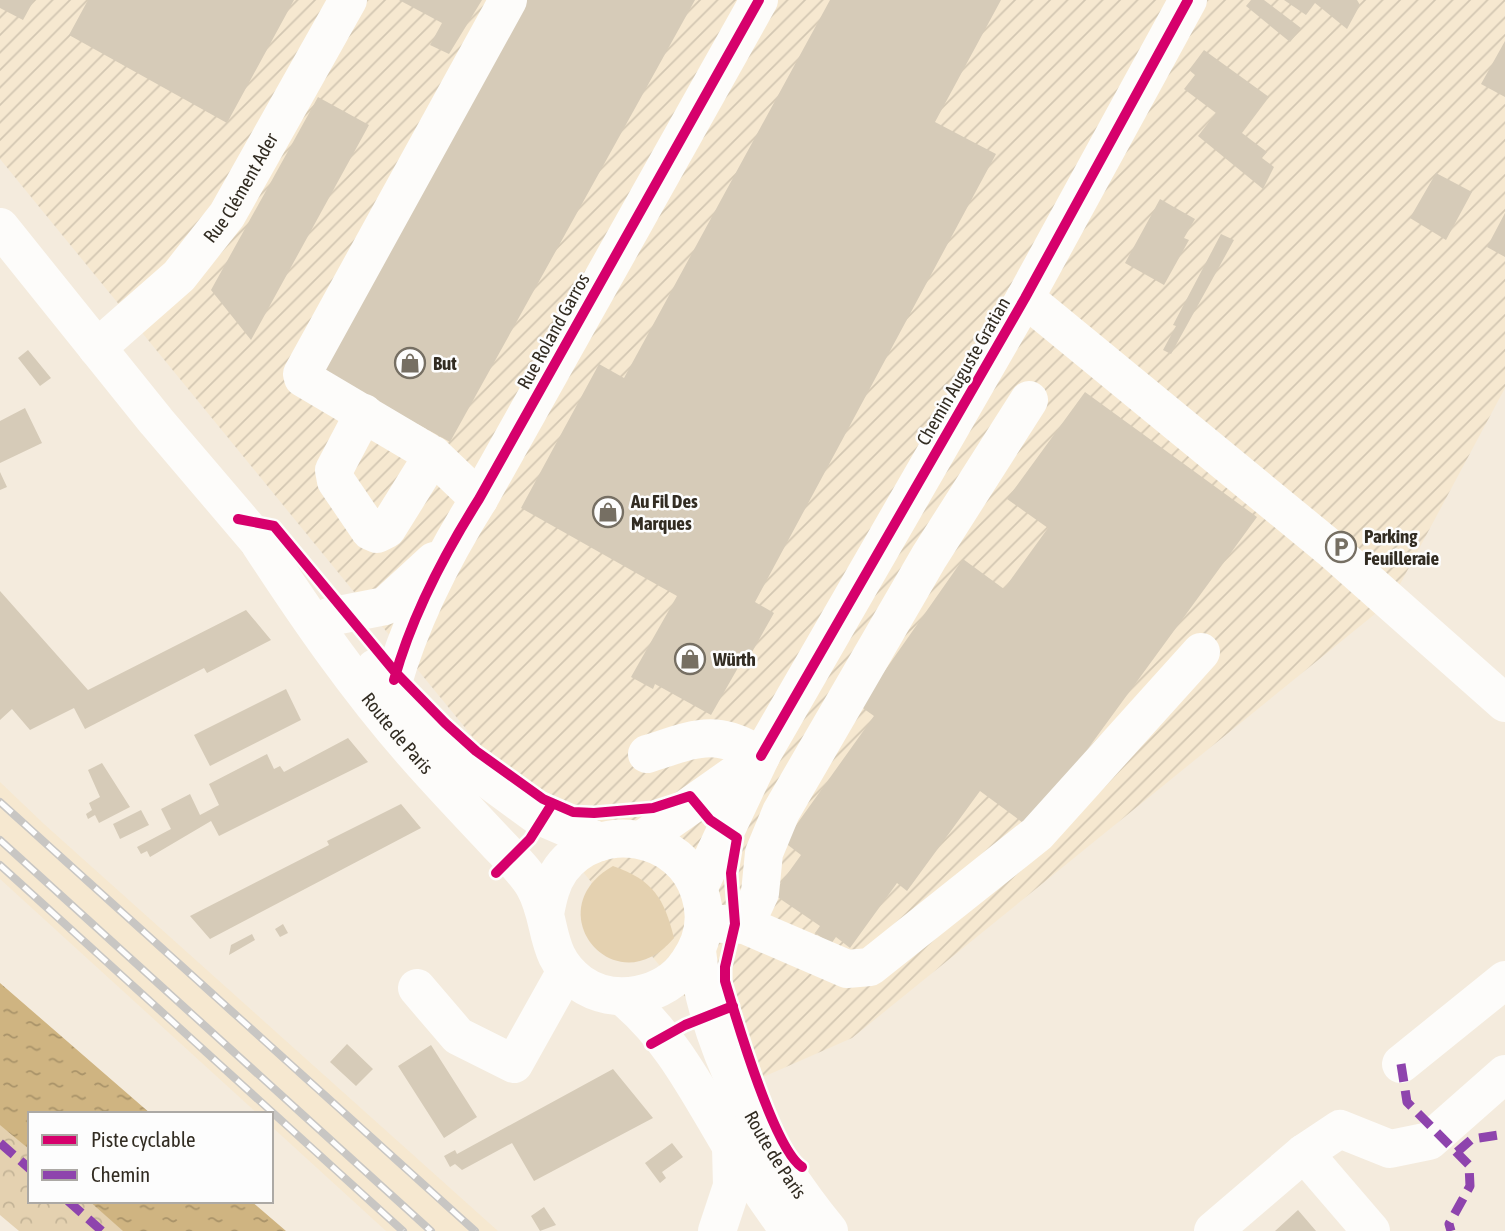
<svg xmlns="http://www.w3.org/2000/svg" width="1505" height="1231" viewBox="0 0 1505 1231" font-family="'Asap Condensed',sans-serif">
  <defs>
    <pattern id="industrial-furrows" width="10" height="10" patternUnits="userSpaceOnUse" patternTransform="scale(1.75)"><rect width="10" height="10" fill="#f6e8d0"/><path d="M-1 1l2-2M0 10L10 0M9 11l2-2" fill="none" stroke="#d3c7b2"/></pattern>
    <pattern id="forest-crowns" width="20" height="18" patternUnits="userSpaceOnUse" patternTransform="scale(1.75)"><rect width="20" height="18" fill="#e4d1b0"/><path d="M2 6a3 3 0 1 1 6 0M12 15a3 3 0 1 1 6 0" fill="none" stroke="#c4b497"/></pattern>
    <pattern id="water-ripples" width="26" height="14" patternUnits="userSpaceOnUse" patternTransform="scale(1.75)"><rect width="26" height="14" fill="#cfb481"/><path d="M2 4q2-2 4 0t4 0M15 11q2-2 4 0t4 0" fill="none" stroke="#a99369"/></pattern>
  </defs>
  <rect width="100%" height="100%" fill="#f4ebdd"/>
  <!-- built -->
  <path fill="#f6e8d0" d="M0,782L44,824L498,1231H386L271,1126V1114H258L0,879Z"/>
  <!-- industrial -->
  <path fill="url(#industrial-furrows)" d="M0,0H1505V388L1391,601L852,1038L754,1081L0,159Z"/>
  <!-- green -->
  <path fill="#e4d1b0" d="M613,866C653,880 664,898 674,938C615,1008 535,910 613,866Z"/>
  <!-- forest -->
  <path fill="url(#forest-crowns)" d="M0,1124L30,1150V1201H89L124,1231H19L0,1215Z"/>
  <!-- water -->
  <path fill="url(#water-ripples)" d="M0,983L151,1114H30V1150L0,1125Z
    M89,1201H251L286,1231H123Z"/>
  <!-- building -->
  <path fill="#d6cbb8" d="M0,0H34L23,20L0,8Z
    M88,0H294L227,123L69,35Z
    M399,0H482L449,54L430,45L442,23Z
    M518,0H695L450,442L314,367Z
    M830,0H1001L935,122L996,154L755,602L774,613L747,661L743,659L711,715L655,684L653,689L631,677L677,596L521,508L599,364L624,378Z
    M1251,0H1264L1301,28L1290,42L1246,6Z
    M1284,0H1357L1360,5L1347,29L1315,3L1306,15Z
    M1505,41V97L1481,84Z
    M1204,50L1269,97L1242,133L1267,152L1262,158L1274,167L1263,189L1198,136L1216,113L1184,89L1195,75L1189,70Z
    M318,97L369,125L251,340L211,290Z
    M1436,173L1472,192L1446,240L1410,218Z
    M1160,199L1195,219L1184,238L1189,240L1164,285L1125,263Z
    M1505,213V257L1487,247Z
    M1221,234L1234,240L1171,354L1163,350L1176,326L1173,325Z
    M28,350L51,378L40,386L18,358Z
    M1085,392L1257,517L1030,828L980,791L907,891L897,883L850,948L836,937L831,944L815,933L820,926L773,894L801,855L784,842L874,716L860,706L963,559L1004,589L1048,528L1007,499Z
    M25,408L42,443L0,463V421Z
    M0,472L7,487L0,490Z
    M0,591L88,690L246,610L271,640L207,673L204,668L85,729L74,708L30,730L12,709L0,720Z
    M286,689L301,720L210,766L194,735Z
    M348,738L368,762L219,836L211,821L150,857L147,851L141,854L137,847L171,829L161,809L190,794L200,815L219,805L209,784L267,754L274,769L280,766L284,772Z
    M102,763L130,807L99,823L95,815L88,819L86,814L92,810L89,803L100,797L88,770Z
    M401,804L421,828L210,939L190,916L329,845L327,841Z
    M141,810L149,825L120,839L113,824Z
    M283,924L288,933L280,937L275,929Z
    M252,934L255,940L229,955L231,945Z
    M347,1044L373,1069L356,1086L330,1062Z
    M431,1045L477,1117L444,1138L398,1066Z
    M613,1069L653,1118L534,1181L512,1143L462,1170L455,1164L450,1167L444,1156L455,1150L457,1154Z
    M672,1143L683,1157L662,1172L666,1178L660,1183L645,1163Z
    M544,1207L556,1225L540,1231L531,1216Z
    M1298,1210L1316,1231H1275Z"/>
  <g fill="none" stroke-linecap="round" stroke-linejoin="round">
    <!-- minor -->
    <g stroke="#fdfcfa" stroke-width="38">
      <path d="M1025,298L1331,549L1505,703"/>
      <path id="s1" d="M97,348L179,276L227,215L348,0"/>
      <path d="M364,413L334,470L336,481L370,531L377,534L387,529L433,455"/>
      <path d="M479,499L433,455L303,378L302,374L508,0"/>
      <path d="M329,617L385,606L434,561"/>
      <path d="M392,686C411,619 442,558 479,499L759,0"/>
      <path d="M647,754C695,739 715,727 761,756L1025,298L1188,0"/>
      <path d="M643,839L761,756L699,887"/>
      <path d="M704,923L745,925L847,969L870,967L1037,834L1201,652"/>
      <path d="M745,925L760,893L764,853L781,812L929,557L1029,400"/>
      <path d="M417,988L458,1036L514,1064L566,971"/>
      <path d="M1401,1064L1505,980"/>
      <path d="M1304,1153L1371,1231"/>
      <path d="M1213,1231L1304,1153L1340,1129L1390,1149L1429,1141L1505,1074"/>
    </g>
    <!-- major -->
    <g stroke="#fdfcfa" stroke-width="38">
      <path d="M0,227L156,421L277,563"/>
      <path id="s2" d="M260,544C307,616 356,687 413,752C440,783 468,812 496,842C508,855 525,870 534,886C554,921 542,955 580,983C614,1007 665,997 688,963C703,942 708,919 700,894C683,833 598,819 561,869C551,883 548,898 545,914"/>
      <path d="M375,668L464,762L535,814L600,842"/>
      <path id="s3" d="M697,951C707,1050 767,1155 829,1231"/>
      <path d="M623,997C671,1036 699,1093 731,1146C749,1175 770,1203 789,1231"/>
      <path d="M717,1231L732,1186L731,1147"/>
    </g>
    <!-- rail casing -->
    <g stroke="#c8c6c3" stroke-width="8">
      <path id="rail" d="M0,802L475,1231
        M0,840L431,1231
        M0,865L403,1231"/>
    </g>
    <!-- rail -->
    <use href="#rail" stroke="#fdfdfd" stroke-width="5" stroke-dasharray="16" stroke-linecap="butt"/>
    <!-- quiet -->
    <path stroke="#8e44ad" stroke-width="9" stroke-dasharray="18 9" stroke-linecap="butt" d="M1401,1064L1407,1102L1469,1165L1470,1186L1449,1224L1451,1231
      M0,1143L30,1169
      M1457,1152L1472,1139L1505,1134
      M68,1201L102,1231"/>
    <!-- cycleway casing -->
    <g stroke="#fdfdfd" stroke-width="15">
      <path id="cycleway" d="M238,519L274,526L396,673L445,723L476,751L543,799L573,812L594,813L653,808L690,796L710,820L737,838L731,873L735,924L725,967V981C736,1018 774,1149 802,1167
        M394,680C412,615 443,556 479,499L759,0
        M761,756L1025,298L1188,0
        M496,873L530,839L552,804
        M651,1044L685,1025L733,1006"/>
    </g>
    <!-- cycleway -->
    <use href="#cycleway" stroke="#d6006c" stroke-width="10"/>
  </g>
  <!-- icons -->
  <defs>
    <g id="shop-ring" transform="scale(1.575)"><circle r="9.5" fill="#fdfdfd" stroke="#766f63" stroke-width="1.5"/><path d="M-5-2.5h2.3a2.7 3.5 0 0 1 5.4 0H5L5.5 6h-11ZM-1.5-2.5h3a1.5 2.3 0 0 0-3 0Z" fill="#766f63"/></g>
    <g id="parking-ring" transform="scale(1.575)"><circle r="9.5" fill="#fdfdfd" stroke="#766f63" stroke-width="1.5"/><path d="M-3.5-5.5H1a3.5 3.5 0 0 1 0 7H-1V5.5H-3.5ZM-1-3.4V-.6H.8a1.4 1.4 0 0 0 0-2.8Z" fill="#766f63"/></g>
  </defs>
  <g fill-rule="evenodd">
    <use href="#shop-ring" x="410" y="363"/>
    <use href="#shop-ring" x="608" y="512"/>
    <use href="#parking-ring" x="1341" y="547"/>
    <use href="#shop-ring" x="690" y="659"/>
  </g>
  <g text-anchor="middle" stroke-width="5" stroke-linejoin="round" paint-order="stroke">
    <!-- street labels -->
    <g font-size="19" fill="#322c22" stroke="#fdfdfd">
      <text dy="7" stroke="none"><textPath href="#s1" startOffset="217">Rue Clément Ader</textPath></text>
      <text transform="translate(553 331) rotate(-61)" y="7">Rue Roland Garros</text>
      <text transform="translate(963 371) rotate(-60)" y="7">Chemin Auguste Gratian</text>
      <text dy="7" stroke="none"><textPath href="#s2" startOffset="234">Route de Paris</textPath></text>
      <text dy="7" stroke="none"><textPath href="#s3" startOffset="220">Route de Paris</textPath></text>
    </g>
    <!-- poi labels -->
    <g font-size="19" font-weight="bold" fill="#322c22" stroke="#fdfdfd" text-anchor="start">
      <text x="433" y="370">But</text>
      <text x="631" y="508">Au Fil Des<tspan x="631" dy="22">Marques</tspan></text>
      <text x="1364" y="543">Parking<tspan x="1364" dy="22">Feuilleraie</tspan></text>
      <text x="713" y="666">Würth</text>
    </g>
  </g>
  <!-- legend -->
  <rect x="28" y="1112" width="245" height="91" fill="#fdfdfd" stroke="#aca9a5" stroke-width="2"/>
  <rect x="42" y="1135" width="35" height="10" fill="#d6006c" stroke="#aca9a5" stroke-width="2"/>
  <text x="91" y="1147" font-size="21" fill="#322c22">Piste cyclable</text>
  <rect x="42" y="1170" width="35" height="10" fill="#8e44ad" stroke="#aca9a5" stroke-width="2"/>
  <text x="91" y="1182" font-size="21" fill="#322c22">Chemin</text>
</svg>
